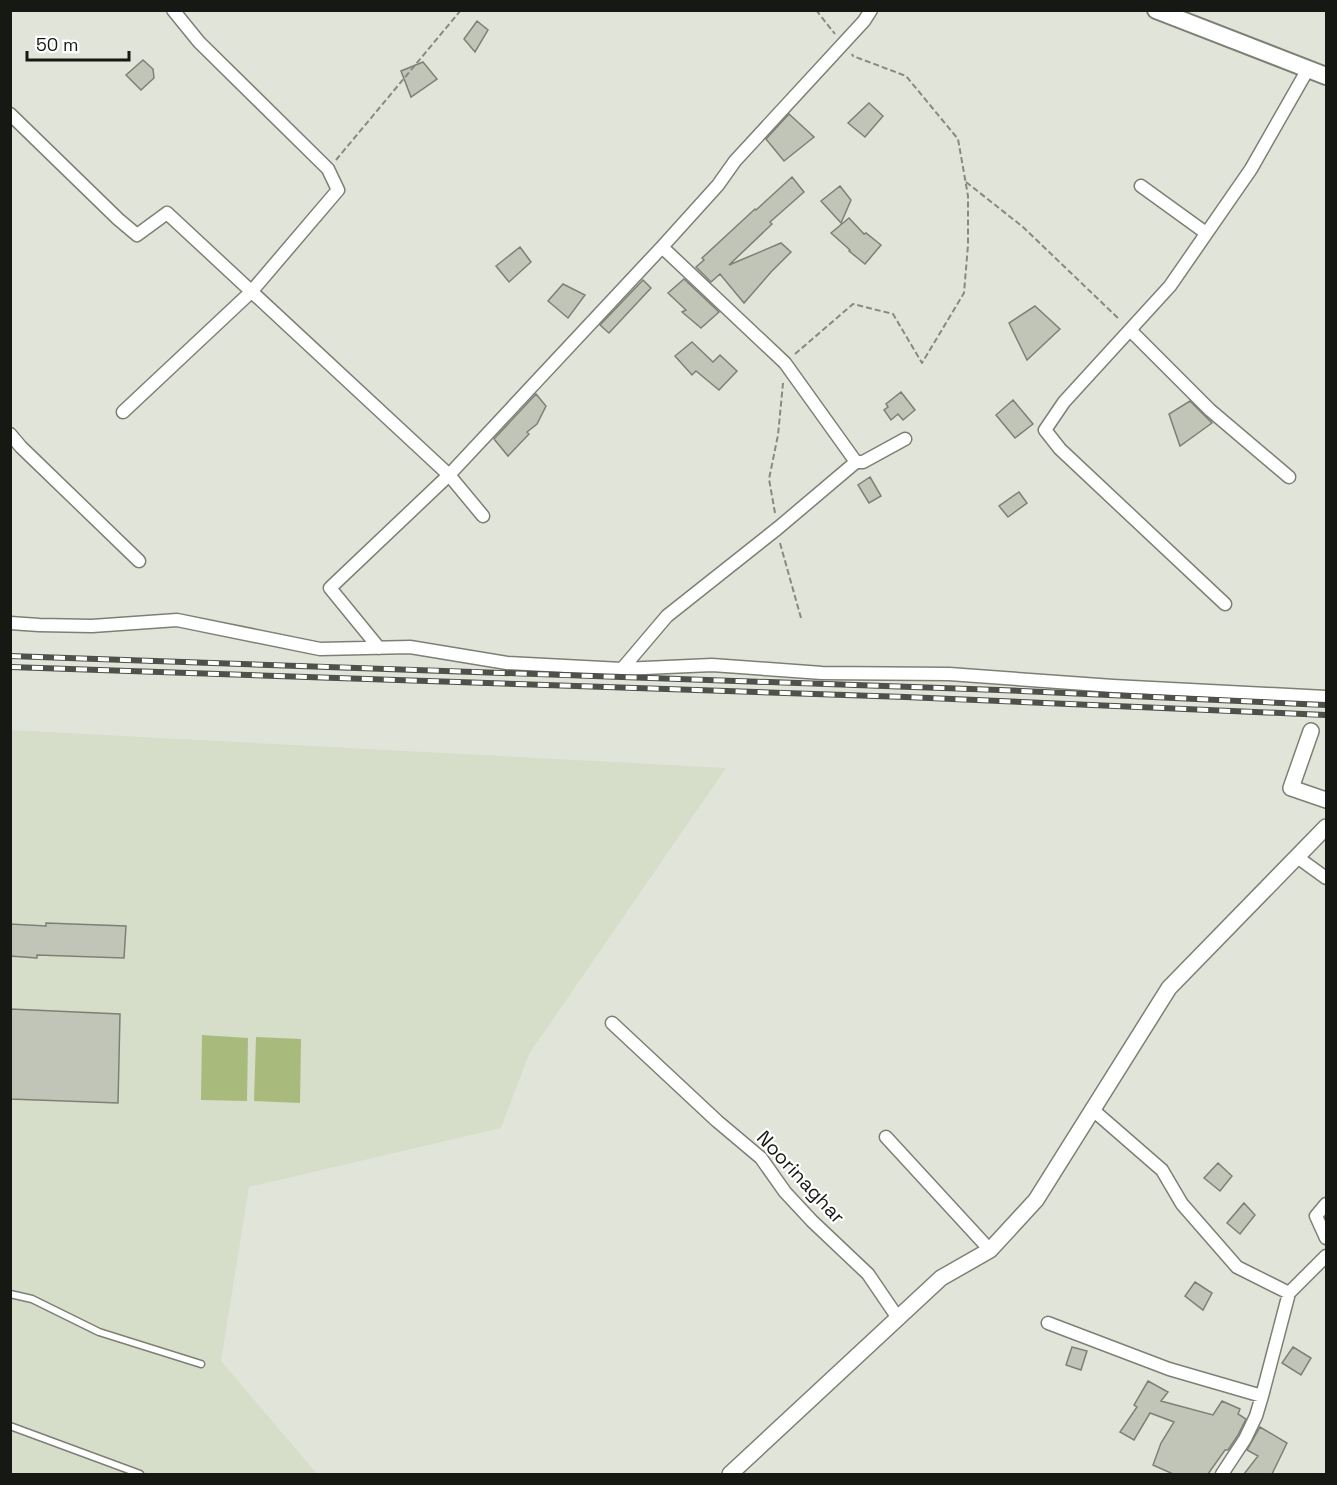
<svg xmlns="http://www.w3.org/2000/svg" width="1337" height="1485" viewBox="0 0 1337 1485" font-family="'Space Grotesk',sans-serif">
  <rect width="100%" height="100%" fill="#e1e5d9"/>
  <!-- built -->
  <path fill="#d6ddc9" d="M10,730L726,768L529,1054L501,1128L249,1187L221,1361L317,1474H11Z"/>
  <!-- water -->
  <path fill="#a8bb7c" d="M202,1035L248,1038L247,1101L201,1100Z
    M256,1037L301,1039L300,1103L254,1101Z"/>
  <!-- building -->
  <path fill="#c1c5b8" stroke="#7d8175" stroke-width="1.5" d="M477,21L488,30L475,52L464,39Z
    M143,60L153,69L154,78L141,90L126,75Z
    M423,62L437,79L411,97L401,71Z
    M869,103L883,116L865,137L848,123Z
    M789,114L814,137L784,161L766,139Z
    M792,177L804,192L770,222L772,224L729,265L781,243L791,252L771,272L744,303L720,274L711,282L696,267L704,260L702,258L755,209L756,210Z
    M840,186L851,200L841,223L821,201Z
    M849,218L864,234L866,233L881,245L865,264L849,251L850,250L831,233Z
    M520,247L531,262L509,282L496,266Z
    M684,279L719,312L701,328L682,312L686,310L668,293Z
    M643,280L651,288L609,333L600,325Z
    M563,284L585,295L568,318L548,301Z
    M1035,306L1060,329L1027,360L1009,323Z
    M692,342L713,362L720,355L737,371L719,390L696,371L692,375L675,356Z
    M901,392L915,410L903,420L898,414L891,420L884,410L888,407L886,404Z
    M536,394L546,406L537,424L527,432L529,434L508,456L494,439Z
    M1013,400L1033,424L1015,438L996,415Z
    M1190,401L1212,423L1180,446L1169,414Z
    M870,477L881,496L869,503L858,485Z
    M1019,492L1027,503L1008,517L999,506Z
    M46,923L126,926L124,958L37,955V958L10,956V924L46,926Z
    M10,1009L120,1014L118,1103L10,1099Z
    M1218,1163L1232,1176L1220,1191L1204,1178Z
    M1244,1203L1255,1215L1240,1234L1227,1223Z
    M1195,1282L1212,1293L1203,1310L1185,1296Z
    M1072,1347L1087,1351L1081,1370L1066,1365Z
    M1293,1347L1311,1358L1301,1375L1282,1363Z
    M1148,1381L1168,1392L1161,1401L1213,1415L1222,1401L1240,1409L1238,1414L1246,1419L1238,1435L1228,1450H1225L1208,1474H1173L1153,1465L1161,1443L1174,1422L1150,1413L1134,1440L1120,1432L1137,1407L1134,1405Z
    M1260,1427L1287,1443L1272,1474H1244L1258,1456L1247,1450Z"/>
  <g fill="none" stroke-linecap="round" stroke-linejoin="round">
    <!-- service casing -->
    <g stroke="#7c8074" stroke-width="9">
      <path id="service" d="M10,1294L32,1299L99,1332L201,1364
        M10,1426L140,1474"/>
    </g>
    <!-- minor casing -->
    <g stroke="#7c8074" stroke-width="15">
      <path id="minor" d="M10,114L118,219L137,235L167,213L449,475L483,516
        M1141,186L1206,233
        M662,247L785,363L856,462
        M1131,331L1210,410L1289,477
        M123,412L251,292L338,190L328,169L199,42L173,10
        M10,434L21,447L139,561
        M1225,604L1060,449L1045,430L1064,402L1170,286L1251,169L1308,69
        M10,623L39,625L92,626L177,620L320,649L410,647L507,663L622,669L712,665L822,673L949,674L1113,686L1326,697
        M379,648L330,588L449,475L662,247L718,185L735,161L864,21L871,10
        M622,669L667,616L778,528L856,462H863L905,439
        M1297,857L1326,878
        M612,1023L717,1121L761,1158L785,1192L812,1221L868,1274L898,1318
        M1093,1110L1162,1170L1182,1204L1237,1267L1289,1293
        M886,1137L990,1250
        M1326,1204L1316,1216L1326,1238
        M1048,1323L1169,1369L1262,1396
        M1222,1474L1245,1439L1256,1416L1262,1396L1289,1293L1326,1256"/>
    </g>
    <!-- tertiary casing -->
    <g stroke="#7c8074" stroke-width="18">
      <path id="tertiary" d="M1311,731L1291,788L1326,800
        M730,1474L941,1278L990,1250L1036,1200L1169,988L1326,827"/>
    </g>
    <!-- secondary casing -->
    <g stroke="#7c8074" stroke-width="20">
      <path id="secondary" d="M1156,10L1326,76"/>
    </g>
    <!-- path -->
    <path stroke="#878a81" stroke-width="2" stroke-dasharray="6 3" stroke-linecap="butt" d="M816,10L835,34
      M336,160L461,10
      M966,182L1023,227L1120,320
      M795,354L853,304L893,314L922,363L964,293L968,245V196L958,139L906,76L853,56L852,54
      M775,513L769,479L778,435L783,383
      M780,543L801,618"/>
    <!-- service -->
    <use href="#service" stroke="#fff" stroke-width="6"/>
    <!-- minor -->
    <use href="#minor" stroke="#fff" stroke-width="12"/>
    <!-- tertiary -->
    <use href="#tertiary" stroke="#fff" stroke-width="15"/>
    <!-- secondary -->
    <use href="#secondary" stroke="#fff" stroke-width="16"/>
    <!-- rail casing -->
    <g stroke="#4e5049" stroke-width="6">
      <path id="rail" d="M10,656L999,690L1326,705
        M10,667L905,697L1326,715"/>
    </g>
    <!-- rail -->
    <use href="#rail" stroke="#fff" stroke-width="4" stroke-dasharray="11" stroke-linecap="butt"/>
  </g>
  <g text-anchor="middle" stroke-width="4.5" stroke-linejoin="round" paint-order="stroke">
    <!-- street labels -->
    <g font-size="20" fill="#161813" stroke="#fff">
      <text transform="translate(801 1177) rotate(47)" y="7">Noorinaghar</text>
    </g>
  </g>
  <!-- border -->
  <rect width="1337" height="1485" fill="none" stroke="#161813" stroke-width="24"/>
  <!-- scale -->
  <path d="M27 51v9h102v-9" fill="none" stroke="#161813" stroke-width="3"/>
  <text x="36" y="51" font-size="18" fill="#161813" stroke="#ffffff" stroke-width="4.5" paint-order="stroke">50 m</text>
</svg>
